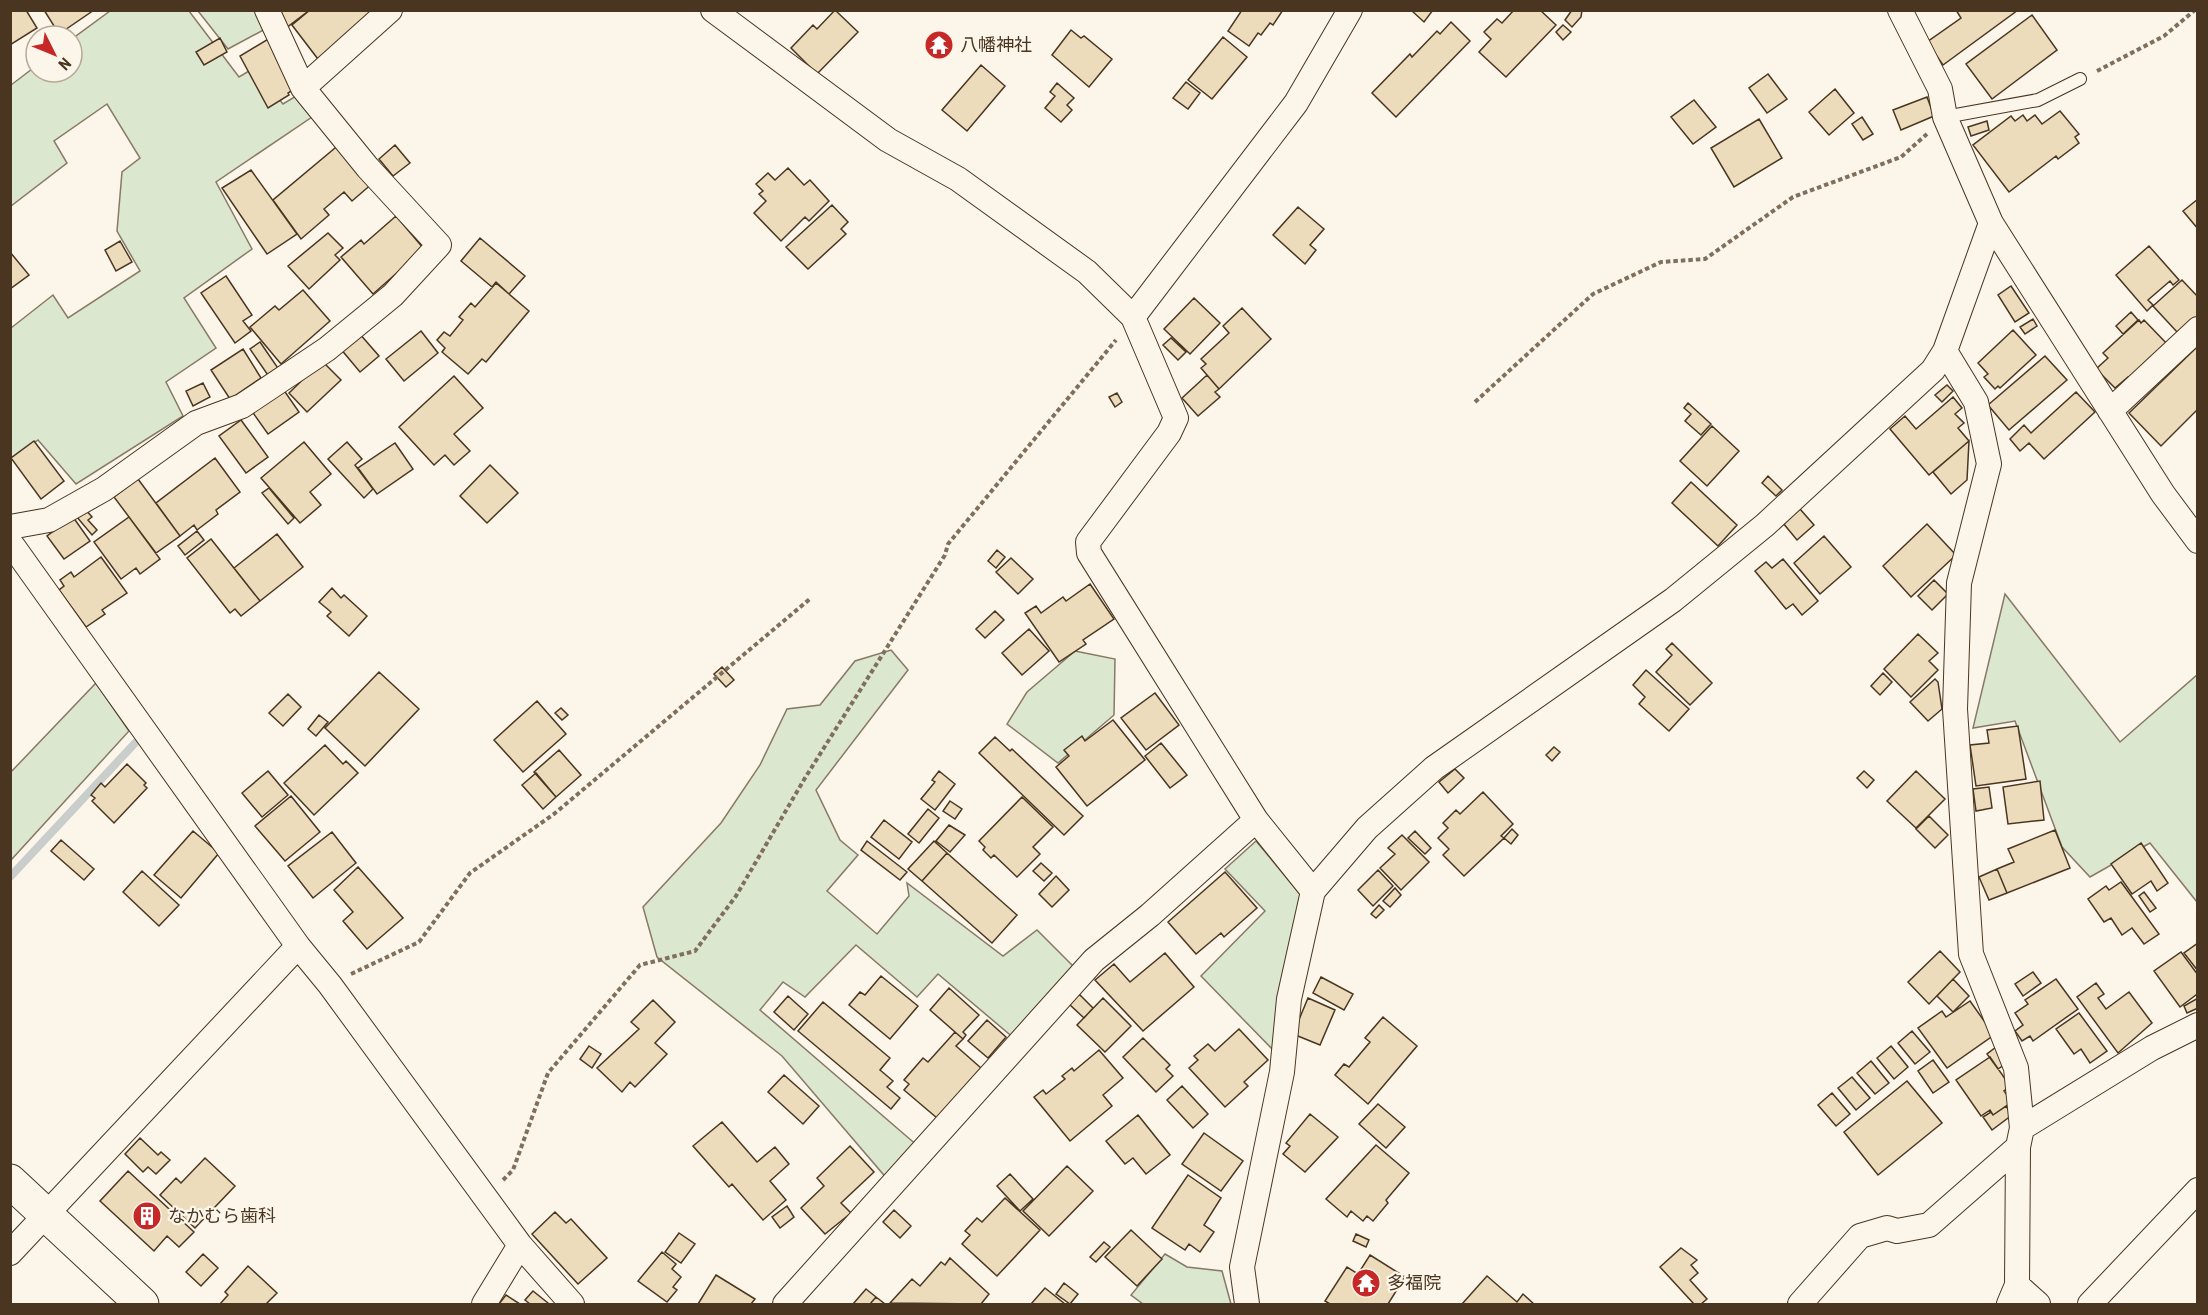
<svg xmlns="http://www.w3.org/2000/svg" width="2208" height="1315" viewBox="0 0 2208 1315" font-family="'Roboto Condensed','Noto Sans JP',sans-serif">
  <rect width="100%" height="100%" fill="#fbf6e9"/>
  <!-- green -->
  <path fill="#dce7d0" stroke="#887966" stroke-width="1.5" d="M110,11H189L239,77L254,68L283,104L301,93L312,117L216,182L252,249L184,298L216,348L166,382L183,416L76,484L38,440L11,459V328L53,295L68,318L140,271L117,231L122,172L140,158L107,104L54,141L67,163L11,206V85L36,66V72H72V39Z
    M198,11H260L269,27L228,49Z
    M2005,594L2120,742L2197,675V902L2150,843L2090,877L2062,847L2015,721L1973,728Z
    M891,650L908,670L816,790L840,840L858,855L827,891L877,934L909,896L907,883L1003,956L1037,930L1075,968L1015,1039L938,974L917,997L856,945L805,997L783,982L760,1010L919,1147L889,1181L782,1056L657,957L643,907L721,823L760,765L787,709L820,705L855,661Z
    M1075,651L1115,659L1114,715L1058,763L1007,724L1027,692Z
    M96,683L129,731L11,860L10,773Z
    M1256,841L1306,901L1274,1051L1201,976L1265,911L1225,869Z
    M1165,1254L1187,1267L1222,1271L1231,1304H1143L1131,1295Z"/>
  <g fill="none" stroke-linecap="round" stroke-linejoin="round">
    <!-- stream -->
    <path stroke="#c9cecd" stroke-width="8" d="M10,877L136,742"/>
  </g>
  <!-- building -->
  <path fill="#ecdcbc" stroke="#4a3520" stroke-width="1.5" d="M10,10H26L37,28L10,45Z
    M44,10H94L59,34Z
    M277,10H306L307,12L286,28Z
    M310,10H374L321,63L292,25Z
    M835,10L858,32L817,74L791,48L813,25L817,29Z
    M1242,10H1283L1273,25L1270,23L1261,35L1258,33L1249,46L1228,31Z
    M1411,10H1433L1424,22Z
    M1514,10H1540L1556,25L1506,77L1479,52L1491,39L1484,32L1497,19L1502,23Z
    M1572,10H1582L1581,17L1572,27L1565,20Z
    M1956,10H2018L1943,65L1927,42L1961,18Z
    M2032,15L2057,50L1992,99L1966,64Z
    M1451,22L1470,41L1396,117L1372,93L1410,54L1412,57L1437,31L1440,34Z
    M1563,25L1571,32L1563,40L1556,32Z
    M1071,30L1081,38L1084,36L1112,59L1089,87L1052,55Z
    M1223,37L1247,57L1212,99L1188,80Z
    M220,38L227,52L204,65L196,52Z
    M270,38L299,86L288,93L289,95L268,108L240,56Z
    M981,65L1005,86L967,131L942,110Z
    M1768,74L1787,99L1767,113L1749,88Z
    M1186,82L1200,93L1188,109L1173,98Z
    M1057,83L1074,98L1067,105L1072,110L1061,122L1045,108L1055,96L1050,92Z
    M1835,89L1854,113L1829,135L1809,112Z
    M1927,97L1934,116L1901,130L1893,110Z
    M1694,100L1716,127L1693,144L1671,117Z
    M2060,111L2079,134L2075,137L2079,143L2058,159L2056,156L2009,192L1973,145L2011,116L2015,121L2023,115L2027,121L2035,115L2042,124Z
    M1862,117L1873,134L1863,140L1852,124Z
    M1759,119L1782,158L1734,187L1711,148Z
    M1987,121L1989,130L1971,136L1968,127Z
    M341,143L374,182L352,201L344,192L324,209L329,215L301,239L273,200Z
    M395,145L410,163L393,176L379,159Z
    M788,168L804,185L810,180L829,201L809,221L805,217L781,241L754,213L766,201L759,194L763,191L756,184L768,173L775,180Z
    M251,170L297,234L267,254L222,188Z
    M2198,199V229L2183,211Z
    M832,205L848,222L841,229L846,234L808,269L786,247Z
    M1298,207L1324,229L1310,245L1316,250L1305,264L1273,235Z
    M396,216L424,249L373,294L341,257L361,240L364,244Z
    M328,233L343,248L335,255L340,260L309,289L288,266Z
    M480,238L525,276L509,294L496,282L492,287L461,261Z
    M120,241L132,262L116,271L105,250Z
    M2149,246L2179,280L2173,285L2170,281L2148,300L2153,305L2147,311L2116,275Z
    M10,252L29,275L10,289Z
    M226,276L252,315L243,321L251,331L235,343L201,293Z
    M2182,280L2198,297V316L2178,333L2153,306Z
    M496,283L529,311L486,362L482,359L468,374L442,352L445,348L437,340L444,332L450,336L463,320L459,317L471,303L475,307Z
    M2011,286L2029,313L2015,322L1998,295Z
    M303,290L330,321L281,364L250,327L275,306L279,310Z
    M1194,298L1220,323L1190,354L1164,329Z
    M1242,308L1271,339L1219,389L1201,368L1206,364L1201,359L1229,333L1223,326Z
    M2131,312L2138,320L2123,334L2116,326Z
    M2033,319L2037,326L2025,334L2020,327Z
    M2139,320L2141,323L2144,320L2169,346L2132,381L2128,377L2115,388L2096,369L2108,358L2103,353Z
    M2013,330L2036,355L2000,388L1998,386L1995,389L1984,377L1988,374L1978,363Z
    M421,331L438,353L404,381L386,359Z
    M359,333L379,356L360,372L340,348Z
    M1171,338L1186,352L1178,360L1163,345Z
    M260,342L282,374L272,381L250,349Z
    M2198,346V409L2161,446L2129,413Z
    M243,349L261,378L230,399L211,370Z
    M2045,356L2067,380L2009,430L1988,405Z
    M322,361L341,380L307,412L289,393Z
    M1207,375L1219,389L1215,392L1220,397L1198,416L1182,398Z
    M454,376L483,408L454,434L470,451L454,465L445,455L434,465L399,427Z
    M203,383L210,397L193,406L186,391Z
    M1947,385L1953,391L1942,402L1935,395Z
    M283,389L299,412L268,434L251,410Z
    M2076,392L2095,412L2044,459L2029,443L2020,451L2010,439L2024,425L2031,433Z
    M1117,393L1122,402L1115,407L1109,397Z
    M1953,397L1962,408L1955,414L1964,423L1958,428L1969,441L1929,475L1890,429L1905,416L1916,429Z
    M1688,403L1711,424L1701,435L1685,421L1691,414L1684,408Z
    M241,420L268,457L246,473L219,436Z
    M1712,426L1739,451L1707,486L1680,461Z
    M34,441L64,481L41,499L11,458Z
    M1969,441L1967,480L1951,494L1933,472Z
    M304,442L331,474L310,492L321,505L300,523L261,478Z
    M347,442L362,459L355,465L373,489L364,498L328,459Z
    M395,443L413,469L377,494L358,468Z
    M215,458L240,492L216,510L218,514L197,530L194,525L180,536L156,503Z
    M490,465L518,493L487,523L460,496Z
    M1768,476L1782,490L1776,496L1762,483Z
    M138,479L180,536L156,553L114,497Z
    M1691,482L1737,525L1718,546L1672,503Z
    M269,488L294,518L288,524L262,493Z
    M79,502L92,517L88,520L97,530L92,535L71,510Z
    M1800,509L1814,525L1797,540L1783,523Z
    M73,517L90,541L64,559L47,536Z
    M129,517L160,559L140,574L136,568L121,579L94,542Z
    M1927,524L1956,555L1911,597L1883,566Z
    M197,531L204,540L185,555L178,546Z
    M277,534L303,567L260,601L234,568Z
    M1824,536L1851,567L1820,594L1794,563Z
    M211,539L260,601L241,616L235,609L230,613L187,558Z
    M997,550L1005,557L996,568L988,561Z
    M101,557L127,593L102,610L105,614L86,627L59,590L64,586L60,580L71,572L74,577Z
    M1011,558L1033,579L1018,594L996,572Z
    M1783,559L1818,601L1802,615L1793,604L1786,609L1755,571L1766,562L1772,568Z
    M1934,580L1948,594L1932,610L1918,596Z
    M1090,584L1114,619L1083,640L1086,644L1059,662L1025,613L1036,606L1041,613L1063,597L1066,601Z
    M332,588L341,598L344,595L367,616L349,636L327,616L331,612L319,602Z
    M995,611L1004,620L985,638L976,629Z
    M1029,629L1049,651L1022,675L1002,653Z
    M1918,634L1938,653L1929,661L1938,670L1911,697L1884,669Z
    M1672,643L1712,683L1690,705L1656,672L1672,655L1666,649Z
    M722,667L734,680L726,687L714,674Z
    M1646,670L1689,709L1669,731L1639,704L1645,697L1633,685Z
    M379,672L419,709L365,766L325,728Z
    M1883,673L1892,682L1880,695L1871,686Z
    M1935,679L1938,682L1942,709L1928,721L1910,702Z
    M1155,693L1179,725L1146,750L1121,718Z
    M288,694L301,707L283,726L269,713Z
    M537,701L566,734L523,772L494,740Z
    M561,708L568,715L562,720L555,713Z
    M319,715L328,722L316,736L308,729Z
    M1113,720L1145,760L1087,806L1056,767L1069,756L1064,750L1082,736L1085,741Z
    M2018,726L2026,779L1976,786L1970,745L1989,743L1987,730Z
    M995,737L1010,751L1012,749L1083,816L1064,835L979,753Z
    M1161,743L1187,775L1170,788L1145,756Z
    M325,745L343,764L346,761L358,773L314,815L284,783Z
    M1554,747L1560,752L1552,761L1546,755Z
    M559,750L581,775L556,797L534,772Z
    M127,764L146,783L144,785L147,788L114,823L92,801L95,798L91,795L101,783L105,787Z
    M1455,769L1464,778L1448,793L1439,782Z
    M268,771L288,795L262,817L242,793Z
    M939,771L955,784L935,810L921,799L935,782L932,780Z
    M1864,771L1874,780L1867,788L1857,778Z
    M1916,771L1945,799L1916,828L1887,801Z
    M536,773L556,797L543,809L522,785Z
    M2040,781L2044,820L2008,824L2003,787Z
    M1989,787L1992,808L1976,811L1973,789Z
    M1483,792L1513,824L1501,836L1504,838L1464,876L1443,855L1449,849L1438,838L1448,828L1443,823L1456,810L1460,814Z
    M291,796L320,832L285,861L255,826Z
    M1022,797L1053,827L1033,847L1040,854L1017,877L994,855L991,858L983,850L985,847L979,841Z
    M950,801L962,809L955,819L943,811Z
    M928,809L939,818L919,843L908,834Z
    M1929,816L1948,835L1935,848L1916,829Z
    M884,820L912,842L899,859L871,837Z
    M949,825L965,835L950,852L936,841Z
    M1512,829L1518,835L1511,844L1504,838Z
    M2055,830L2070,868L2007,893L1997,869L2014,862L2008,849Z
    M193,831L219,853L181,898L154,875Z
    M1415,831L1431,848L1425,854L1408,838Z
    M332,832L356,863L313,898L288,866Z
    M1402,835L1429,862L1401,890L1380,868L1395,854L1388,848Z
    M61,840L94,869L84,880L51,851Z
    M867,841L907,872L900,880L861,850Z
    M934,841L947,853L922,881L908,869Z
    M2141,843L2168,883L2157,891L2151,881L2132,894L2111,864Z
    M947,853L1017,915L992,943L922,881Z
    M1041,863L1052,873L1044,881L1033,871Z
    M358,867L403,918L367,949L343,921L353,912L334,890Z
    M1997,869L2007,893L1989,900L1979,877Z
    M1378,870L1393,886L1373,906L1358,890Z
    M142,871L179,905L159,926L123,892Z
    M1225,872L1257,908L1224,937L1221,933L1196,954L1168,922Z
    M1056,876L1069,890L1052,907L1039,894Z
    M2121,882L2159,934L2144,944L2132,928L2122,935L2111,918L2104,922L2088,899L2106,886L2109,890Z
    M1395,888L1401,895L1390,907L1383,901Z
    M2144,892L2156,908L2150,912L2139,896Z
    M1379,905L1384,910L1376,918L1371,914Z
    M2198,943V971L2184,953Z
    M1940,951L1960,972L1929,1004L1908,982Z
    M2181,952L2198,975V997L2196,995L2180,1007L2154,971Z
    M1165,953L1194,987L1143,1031L1095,980L1114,964L1130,982Z
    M2033,972L2041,983L2023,996L2015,984Z
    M881,976L918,1006L890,1039L849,1005L860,992L865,995Z
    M1321,977L1353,994L1344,1010L1313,993Z
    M1953,979L1969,996L1953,1012L1937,996Z
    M2056,979L2078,1009L2033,1041L2030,1036L2022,1041L2015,1031L2023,1025L2015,1013L2028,1004L2025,1000Z
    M2096,983L2104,994L2098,998L2106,1009L2129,992L2152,1023L2118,1053L2077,997Z
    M949,988L979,1015L963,1032L966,1035L963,1039L930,1010Z
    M1079,994L1093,1008L1084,1018L1069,1004Z
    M788,996L808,1014L794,1030L774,1012Z
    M1103,998L1131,1026L1105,1052L1077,1025Z
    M1308,998L1335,1010L1320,1045L1293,1034Z
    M2198,998V1008L2187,1013L2184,1006Z
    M653,1000L675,1022L655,1043L667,1054L635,1087L630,1082L622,1092L597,1068L639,1029L631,1022Z
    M1970,1001L1994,1035L1947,1068L1918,1028L1942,1011L1946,1017Z
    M823,1002L890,1058L880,1070L893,1081L887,1087L900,1098L891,1109L798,1031Z
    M2079,1013L2107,1051L2090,1063L2081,1049L2074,1054L2056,1029Z
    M1383,1017L1417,1046L1368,1104L1335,1075L1344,1064L1349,1067L1370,1042L1365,1038Z
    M987,1020L1006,1037L988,1058L968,1041Z
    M1239,1029L1268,1060L1244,1082L1248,1086L1225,1107L1189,1068L1198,1060L1194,1056L1208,1044L1215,1051Z
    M1912,1031L1930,1052L1915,1064L1898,1043Z
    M955,1032L963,1039L956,1046L981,1068L937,1118L904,1090L909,1084L904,1080L923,1058L928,1062Z
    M1143,1038L1170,1065L1166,1069L1173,1076L1156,1092L1123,1057Z
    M589,1046L601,1054L592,1068L580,1059Z
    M1891,1046L1908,1067L1894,1079L1877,1058Z
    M1996,1047L2007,1063L1998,1069L1987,1054Z
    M1099,1050L1123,1078L1103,1095L1112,1106L1070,1141L1034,1097L1043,1090L1046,1094L1065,1079L1062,1076L1072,1068L1074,1071Z
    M1990,1057L2010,1086L2004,1091L2012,1102L1993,1115L1990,1110L1981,1116L1956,1080Z
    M1933,1060L1949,1082L1933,1093L1918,1071Z
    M1871,1061L1889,1083L1875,1094L1857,1073Z
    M784,1075L819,1106L803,1124L768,1092Z
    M1852,1077L1870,1098L1856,1110L1838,1088Z
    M1907,1081L1942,1123L1878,1175L1844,1132Z
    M1182,1086L1208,1114L1193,1128L1167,1100Z
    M1832,1093L1850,1114L1836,1126L1818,1105Z
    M1378,1104L1405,1127L1386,1148L1359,1124Z
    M2006,1106L2012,1115L1992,1130L1983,1117L1991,1112L1993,1115Z
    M1310,1114L1338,1137L1305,1172L1283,1154L1290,1146L1286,1143Z
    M1138,1115L1170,1155L1146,1174L1133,1158L1125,1164L1106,1141Z
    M722,1122L757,1162L775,1147L789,1164L770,1181L786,1200L763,1220L732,1184L729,1187L693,1146Z
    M1204,1133L1243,1161L1221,1191L1182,1164Z
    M140,1138L158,1155L161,1152L170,1160L156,1174L148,1167L143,1172L125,1154Z
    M1376,1145L1409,1173L1386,1200L1388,1203L1373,1221L1367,1216L1363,1221L1351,1211L1347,1217L1326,1199Z
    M850,1146L874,1172L841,1203L851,1213L825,1234L801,1208L824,1186L817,1178Z
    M205,1158L235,1186L195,1228L160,1195L176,1178L181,1183Z
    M1067,1166L1093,1191L1049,1236L1023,1211Z
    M128,1171L194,1232L179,1247L167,1236L154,1251L100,1201Z
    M1010,1174L1033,1199L1020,1211L997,1186Z
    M1188,1175L1221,1198L1204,1225L1214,1232L1200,1252L1189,1244L1185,1250L1152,1228Z
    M1005,1198L1040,1230L997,1276L962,1244L970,1235L965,1231L977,1218L982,1222Z
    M787,1206L794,1217L780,1228L772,1217Z
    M894,1210L911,1226L900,1238L883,1222Z
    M555,1212L566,1223L571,1219L607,1258L578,1284L532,1234Z
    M1131,1230L1162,1259L1137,1286L1105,1257Z
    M679,1233L695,1244L681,1263L665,1252Z
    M1356,1234L1369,1240L1366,1247L1353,1241Z
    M1104,1242L1110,1247L1096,1262L1090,1257Z
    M1681,1248L1697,1260L1691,1265L1698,1273L1690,1280L1707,1299L1701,1304H1694L1660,1267Z
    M662,1252L676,1264L672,1269L681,1277L673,1287L677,1290L667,1302L638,1281Z
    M203,1254L218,1268L201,1286L186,1272Z
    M1370,1255L1405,1277L1388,1304H1330L1325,1301L1347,1267L1358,1274Z
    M950,1258L989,1294L981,1304L890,1303L912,1279L920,1286L941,1262L945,1265Z
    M248,1266L277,1293L266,1304H220L228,1295L225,1292Z
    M716,1275L755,1299L751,1304H698Z
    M1487,1276L1517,1302L1523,1294L1534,1304H1462Z
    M1064,1283L1078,1294L1070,1304L1056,1294Z
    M1045,1288L1065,1304H1031Z
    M866,1289L876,1297L870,1304H853Z
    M533,1291L548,1303L547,1304H530L525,1300Z
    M506,1295L520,1304H499Z
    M876,1297L885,1304H870Z"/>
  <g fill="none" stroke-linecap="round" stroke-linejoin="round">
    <!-- lane casing -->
    <g stroke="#4a3520" stroke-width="14">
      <path id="lane" d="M1945,117L2038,100L2080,79"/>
    </g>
    <!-- street casing -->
    <g stroke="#4a3520" stroke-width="26">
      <path id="street" d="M713,10L888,140L958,179L1087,272L1133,317L1176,418L1169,433L1088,542L1089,553L1256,820L1313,891
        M1900,10L1940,89L1945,117L1991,223L2163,494L2198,541
        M303,88L390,10
        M1133,317L1296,103L1350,10
        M1945,351L1976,402L1989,464L1959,583L1955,709L1971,954L2016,1068L2022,1128L2018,1147L2017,1285L2038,1304
        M2110,411L2198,329
        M10,527L49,520L104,489L196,423L242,406L327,349L393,295L439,245L368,168L303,88L267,10
        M10,542L298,946L330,985L520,1245L572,1304
        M2022,1128L2152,1048L2198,1025
        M10,1253L298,946
        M484,1304L520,1245
        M785,1304L1094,960L1150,915L1256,820
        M1247,1304L1242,1267L1282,1072L1289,999L1313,891L1367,828L1434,768L1673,600L1765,525L1933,370L1945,351L1991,223
        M1800,1304L1860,1236L1887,1228L1897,1231L1929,1225L2018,1147
        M2009,1304L2017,1285
        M2090,1304L2198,1190"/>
    </g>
    <!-- secondary casing -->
    <g stroke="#4a3520" stroke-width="35">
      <path id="secondary" d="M10,1181L142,1304"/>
    </g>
    <!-- path -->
    <path stroke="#7f6f5c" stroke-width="4" stroke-dasharray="4.5 3" stroke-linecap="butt" d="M2097,71L2164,36L2195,10
      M1475,402L1593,294L1661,262L1705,259L1793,197L1901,157L1927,134
      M351,974L419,942L470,873L554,814L811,598
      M503,1180L513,1170L548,1073L640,965L695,951L736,896L805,778L945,555L948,544L1116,340"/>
    <!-- lane -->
    <use href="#lane" stroke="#fbf6e9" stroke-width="12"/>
    <!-- street -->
    <use href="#street" stroke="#fbf6e9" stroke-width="24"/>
    <!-- secondary -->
    <use href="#secondary" stroke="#fbf6e9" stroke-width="33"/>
  </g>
  <!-- icons -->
  <defs>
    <g id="temple-disc" transform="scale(1.5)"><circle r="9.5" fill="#c62828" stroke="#fbf6e9"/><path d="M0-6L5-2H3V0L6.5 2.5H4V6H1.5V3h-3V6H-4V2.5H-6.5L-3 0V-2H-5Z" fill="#fff"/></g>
    <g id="building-disc" transform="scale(1.5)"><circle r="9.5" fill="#c62828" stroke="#fbf6e9"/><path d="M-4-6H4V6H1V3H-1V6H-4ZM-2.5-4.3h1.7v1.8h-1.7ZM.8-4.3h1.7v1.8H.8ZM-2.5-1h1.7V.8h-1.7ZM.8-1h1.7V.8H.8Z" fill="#fff"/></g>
  </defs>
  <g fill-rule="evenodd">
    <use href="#temple-disc" x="939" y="45"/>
    <use href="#building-disc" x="147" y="1216"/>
    <use href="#temple-disc" x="1366" y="1283"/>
  </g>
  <g text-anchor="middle" stroke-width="4.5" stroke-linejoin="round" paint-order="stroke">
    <!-- poi labels -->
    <g font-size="18" fill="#4a3520" stroke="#fbf6e9" text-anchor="start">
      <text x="960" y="51">八幡神社</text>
      <text x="168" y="1222">なかむら歯科</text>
      <text x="1387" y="1289">多福院</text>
    </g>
  </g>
  <!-- border -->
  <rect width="2208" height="1315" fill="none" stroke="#4a3520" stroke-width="24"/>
  <!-- north arrow -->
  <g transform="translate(54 54) rotate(133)"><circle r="28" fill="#fbf6e9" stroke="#b4a999" stroke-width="1.5"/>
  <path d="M0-4.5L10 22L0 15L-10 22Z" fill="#c62828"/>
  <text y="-9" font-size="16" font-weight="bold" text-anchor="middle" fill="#4a3520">N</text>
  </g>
</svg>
